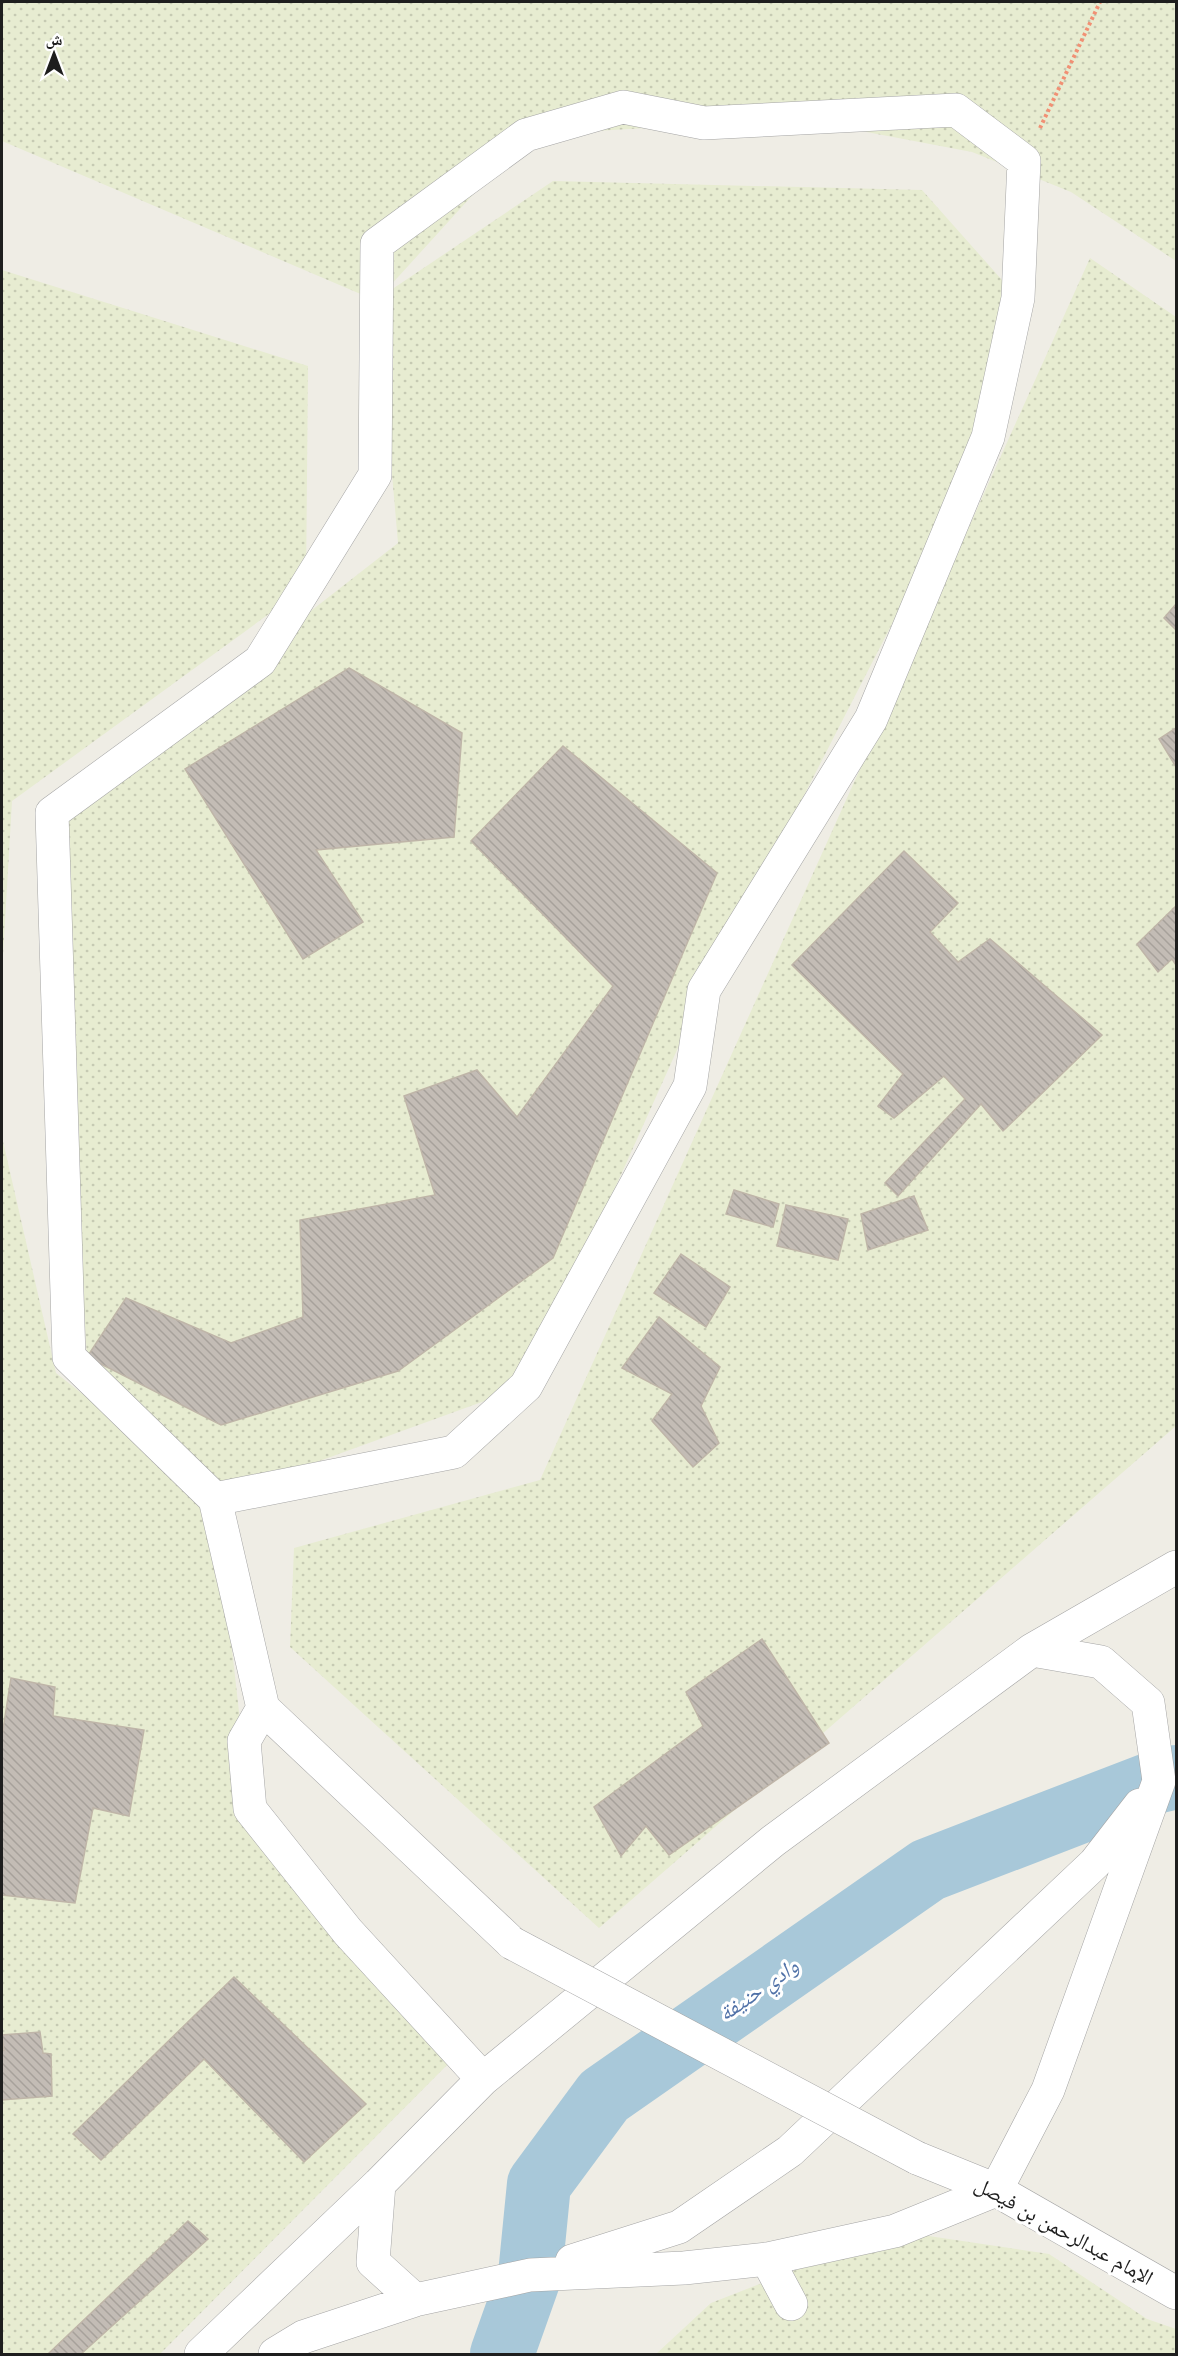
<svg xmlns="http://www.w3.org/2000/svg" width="1178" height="2356" viewBox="0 0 1178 2356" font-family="Poppins,'Noto Naskh Arabic',sans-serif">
  <defs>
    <pattern id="farmland-dots" width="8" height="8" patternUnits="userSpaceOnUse" patternTransform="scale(1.5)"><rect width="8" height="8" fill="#e7ecd1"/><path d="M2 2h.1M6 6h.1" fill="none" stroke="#c6cab3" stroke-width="1.8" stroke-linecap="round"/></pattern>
    <pattern id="building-back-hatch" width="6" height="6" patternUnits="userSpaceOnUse" patternTransform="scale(1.5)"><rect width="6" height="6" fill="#c3bcb5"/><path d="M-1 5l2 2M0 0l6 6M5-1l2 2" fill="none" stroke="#a7a19b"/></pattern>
  </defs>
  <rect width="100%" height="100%" fill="#efede5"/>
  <!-- farmland -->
  <path fill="url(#farmland-dots)" d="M2,2H1176V261L1071,192L972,152L798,119L562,133L519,144L379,298L553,181L922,190L1018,298L988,437L704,990L526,1386L215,1499L250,1809L459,2053L160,2354H2V1137L56,1373L211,1496L87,1357L52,813L398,543L377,301L2,141Z
    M1090,258L1176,317V1426L599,1928L290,1647L294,1548L540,1480Z
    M2,270L308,366L306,587L12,801L2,973Z
    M895,2231L1049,2254L1147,2319L1176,2329V2354H656L711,2303Z"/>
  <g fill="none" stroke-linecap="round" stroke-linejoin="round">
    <!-- river -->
    <path stroke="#a8c8d9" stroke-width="64" d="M502,2354L530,2275L539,2184L604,2096L928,1870L1159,1781L1176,1777"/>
  </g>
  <!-- building -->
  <path fill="url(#building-back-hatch)" stroke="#bfb5a8" stroke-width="1.5" d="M1176,604V630L1164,618Z
    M349,668L462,733L454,837L316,850L363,922L303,959L185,769Z
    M1176,728V767L1159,739Z
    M563,746L717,873L553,1258L398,1371L221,1425L87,1357L126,1298L231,1343L303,1317L300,1220L435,1195L404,1096L477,1070L517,1117L613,986L471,841Z
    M904,851L958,903L930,932L958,962L990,939L1102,1035L1003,1131L981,1104L898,1196L885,1183L965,1099L944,1076L894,1118L878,1106L903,1074L792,965Z
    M1176,906V965L1172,959L1158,972L1137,944Z
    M734,1190L779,1204L773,1227L726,1214Z
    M914,1196L928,1230L868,1250L861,1214Z
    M786,1205L848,1219L838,1260L777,1246Z
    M681,1254L730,1287L706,1327L654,1293Z
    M659,1317L720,1367L701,1406L719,1443L693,1467L652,1421L672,1394L622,1368Z
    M762,1639L829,1743L669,1855L646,1826L621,1856L594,1807L703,1726L686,1692Z
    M11,1678L55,1687L53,1716L144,1730L129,1816L93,1808L75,1903L2,1895V1736Z
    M234,1977L366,2104L304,2162L204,2059L101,2160L73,2134Z
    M40,2032L43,2053L51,2054L52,2096L2,2100V2051L4,2050L2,2035Z
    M188,2221L208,2239L81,2354H48Z"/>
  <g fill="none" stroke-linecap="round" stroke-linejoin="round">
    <!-- minor casing -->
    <g stroke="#a5a5a5" stroke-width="34">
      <path id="minor" d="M623,107L704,123L956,110L1024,161L1018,298L988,437L871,719L704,990L690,1086L526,1386L454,1452L215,1499L69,1357L52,813L260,661L375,475L377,244L526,135Z
        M215,1499L263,1708L512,1943
        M263,1708L244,1741L250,1809L348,1932L483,2079
        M917,2158L996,2190L1176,2293
        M379,2184L373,2262L415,2300L530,2275L684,2268L767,2259L895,2231L996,2190L1048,2090L1159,1781L1148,1703L1101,1662L1032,1650
        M767,2259L791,2304
        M572,2261L679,2227L790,2151L1095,1863L1140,1805
        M201,2354L379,2184L483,2079L773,1841L1032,1650L1176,1567
        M275,2354L303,2337L415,2300"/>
    </g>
    <!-- path -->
    <path stroke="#f19074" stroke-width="4" stroke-dasharray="3 3" stroke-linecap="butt" d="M1040,128L1100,2"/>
    <!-- minor -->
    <use href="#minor" stroke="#fff" stroke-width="33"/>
    <!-- minor-bridge casing -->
    <g stroke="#a5a5a5" stroke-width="34" stroke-linecap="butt">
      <path id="minor-bridge" d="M512,1943L917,2158"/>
    </g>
    <!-- minor-bridge -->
    <use href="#minor-bridge" stroke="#fff" stroke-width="33"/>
  </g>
  <g text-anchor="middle" stroke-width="6" stroke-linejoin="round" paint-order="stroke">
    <!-- street labels -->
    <g font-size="21" fill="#1e1e1e" stroke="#fff">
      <text transform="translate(1064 2231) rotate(29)" y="7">الإمام عبدالرحمن بن فيصل</text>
    </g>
    <!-- water labels -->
    <g font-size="22" font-style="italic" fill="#5172a8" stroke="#fff">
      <text transform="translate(758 1989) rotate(-35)" y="8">وادي حنيفة</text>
    </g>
  </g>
  <!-- border -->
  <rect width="1178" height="2356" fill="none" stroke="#1e1e1e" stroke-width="6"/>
  <!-- north arrow -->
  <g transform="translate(54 54)" stroke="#ffffff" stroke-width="4.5" paint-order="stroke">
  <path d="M0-4.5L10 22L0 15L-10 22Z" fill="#1e1e1e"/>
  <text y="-9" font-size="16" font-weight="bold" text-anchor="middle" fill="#1e1e1e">ش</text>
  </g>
</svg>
